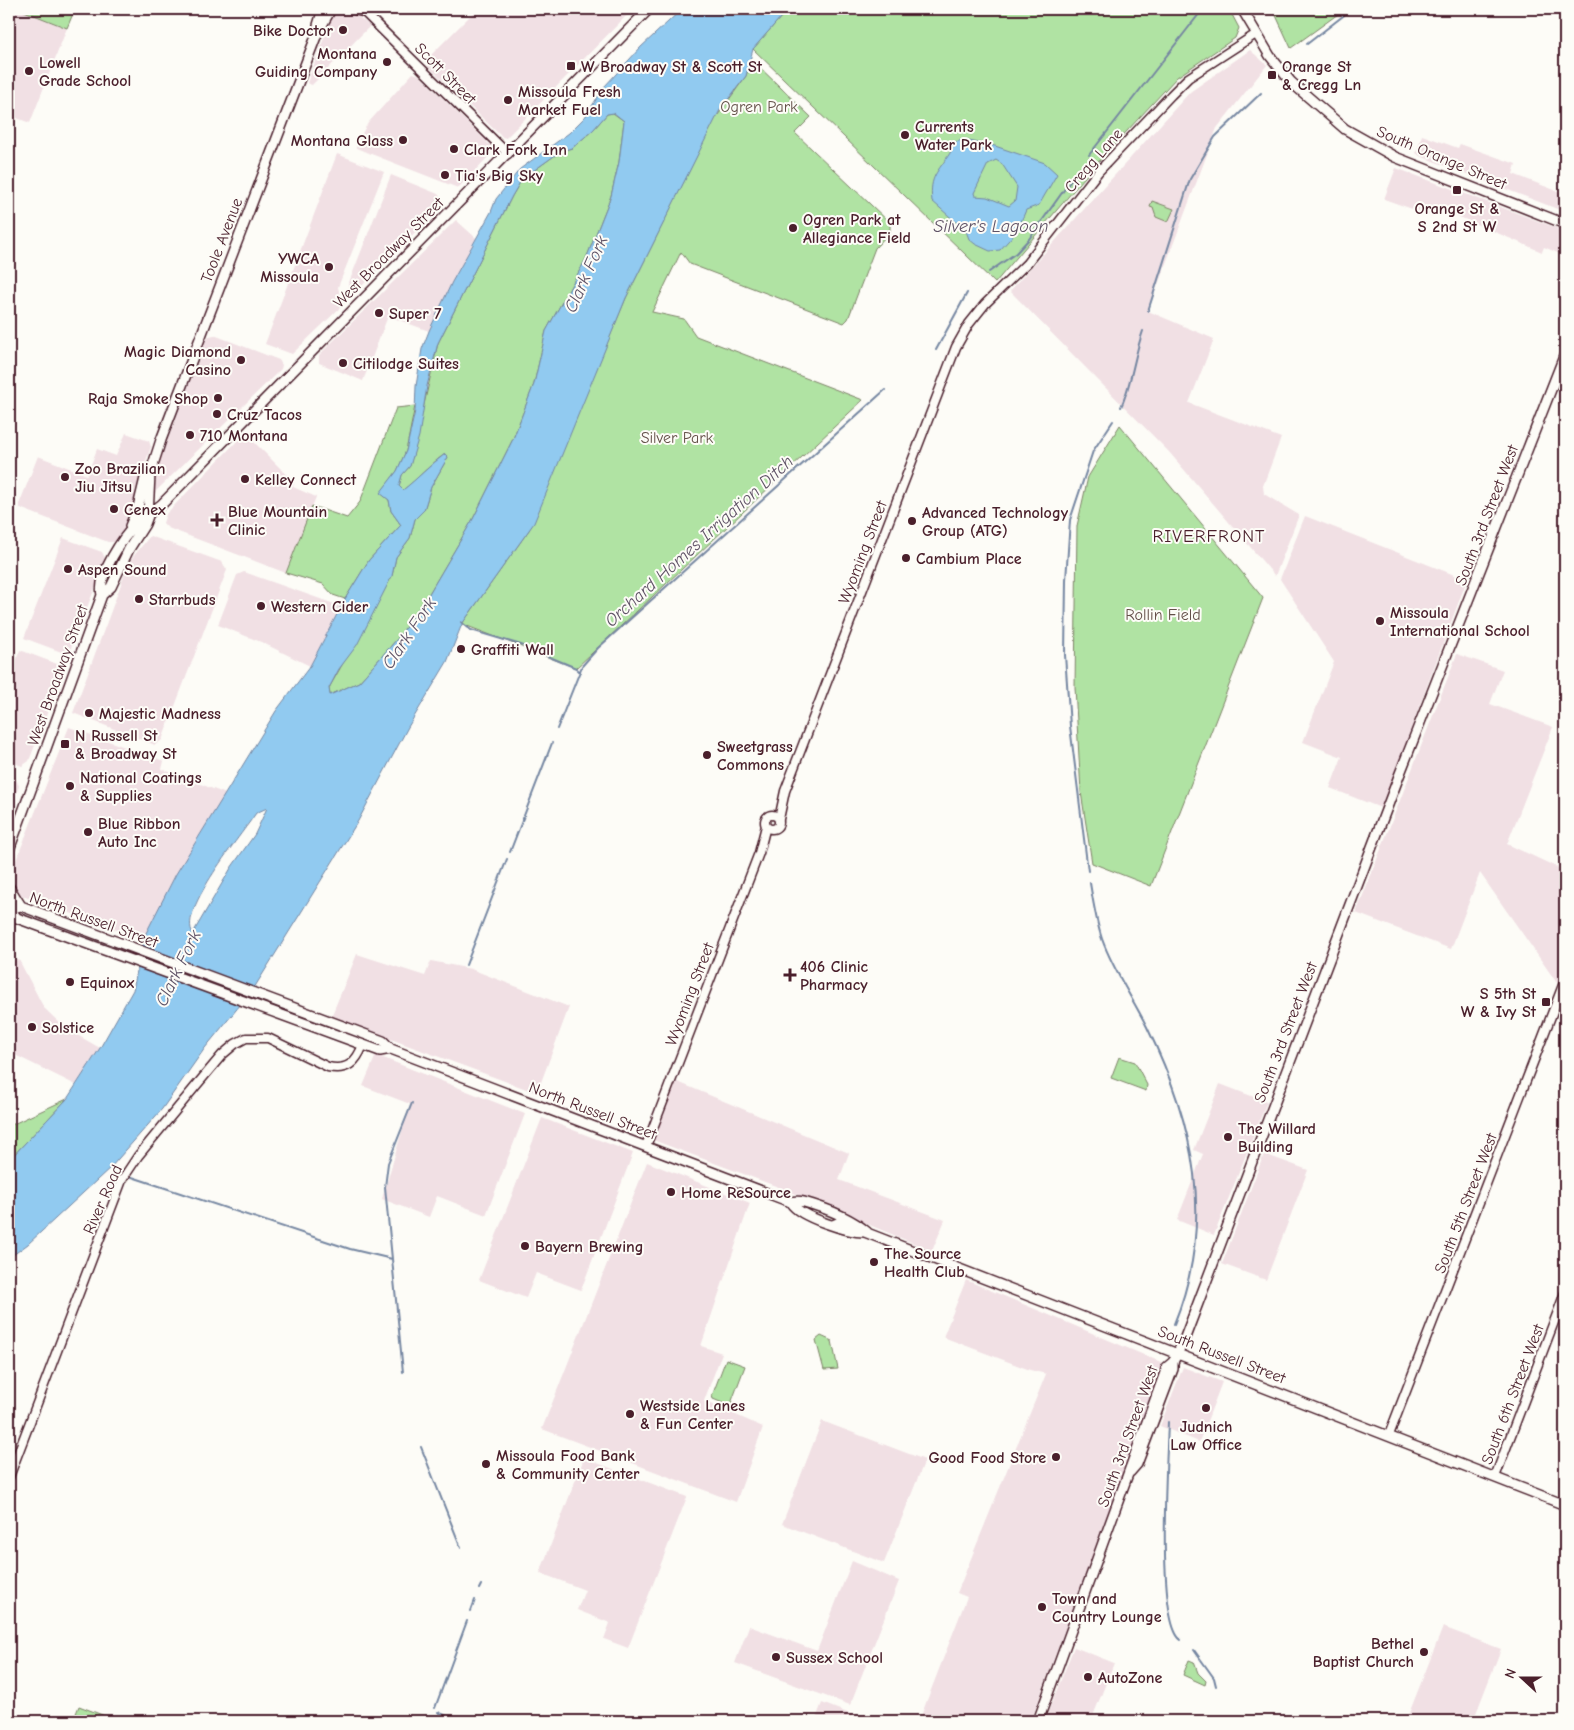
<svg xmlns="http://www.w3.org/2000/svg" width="1574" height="1730" viewBox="0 0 1574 1730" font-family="'Comic Neue',sans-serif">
  <rect width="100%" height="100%" fill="#fdfcf7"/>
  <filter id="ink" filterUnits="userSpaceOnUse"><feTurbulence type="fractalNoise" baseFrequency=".02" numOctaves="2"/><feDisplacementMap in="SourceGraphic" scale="10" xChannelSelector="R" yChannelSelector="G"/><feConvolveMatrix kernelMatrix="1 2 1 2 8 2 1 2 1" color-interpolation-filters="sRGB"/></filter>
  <g filter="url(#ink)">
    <!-- built -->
    <path fill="#f1e0e4" d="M9,9H19L67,28L30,123L9,115Z
      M335,9H349L370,26L312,85L307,83Z
      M477,9H633L506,138L502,137L428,66L429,57Z
      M1250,50L1267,65L1217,128L1148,311L1214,339L1189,403L1281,438L1263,486L1264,494L1299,515L1275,576L1169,452L1010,291L1190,92Z
      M413,73L419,75L492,147L491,154L458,188L356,148L357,142L368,123Z
      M1422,135L1458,148L1460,144L1516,164L1513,174L1565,194V212L1420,156L1416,153Z
      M337,154L384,172L338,287L340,296L345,303L292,354L265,344Z
      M1396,168L1565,231V256L1544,247L1542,252L1436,207L1432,216L1384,199Z
      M391,175L438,194L443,201L440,207L353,295L348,285Z
      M456,220L476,238L452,282L429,331L388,316L363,381L319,363V355Z
      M214,335L279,360L282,365L281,369L153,494L150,486L206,340L210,336Z
      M126,433L149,441L151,447L135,491L134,510L129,523L114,542H108L20,508V502L38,456L87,475L97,449L116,456Z
      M245,433L294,482L293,487L316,497L286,573L168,528L163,523L166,514Z
      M1305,516L1467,580L1381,808L1330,788L1342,757L1303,742L1334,662L1280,579Z
      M150,536L222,562L227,570L162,740L155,745L73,713L124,576L132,558Z
      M63,538L102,552L106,560L71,648L68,653H64L24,638Z
      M244,572L343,607L310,666L261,642L218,625L237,575Z
      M20,650L57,664L62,669V674L29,761L22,766L9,761V678Z
      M1457,654L1503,670L1490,704L1553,727L1507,844L1565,871V962L1557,983L1480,873L1451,949L1356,913Z
      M69,727L164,761L162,769L226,794L176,874L145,940L23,896L16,889L13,881L15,863Z
      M9,775L15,777L19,786L9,813Z
      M357,954L425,976L431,961L471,969L569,1007L537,1093L331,1017Z
      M19,960L44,1008L65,1028L100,1048L76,1085L15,1055L9,1047V961Z
      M376,1055L525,1114L486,1215L437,1196L429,1217L382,1199L410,1104L363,1086Z
      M668,1078L849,1153L839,1180L945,1220L932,1251L781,1188L645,1137Z
      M1220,1084L1267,1102L1214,1235L1177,1220L1203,1154L1194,1150Z
      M542,1118L633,1153L581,1290L536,1273L526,1298L479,1280Z
      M1264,1154L1308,1170L1266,1280L1222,1264Z
      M647,1162L750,1203L701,1346L722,1353L704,1401L763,1427L736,1502L542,1429Z
      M966,1280L1163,1363L1031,1721H919L967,1597L957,1593L1046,1374L1030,1370L943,1337Z
      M1183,1367L1222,1382L1199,1442L1160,1426Z
      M822,1421L925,1460L884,1563L782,1524Z
      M584,1458L687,1497L628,1648L604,1639L610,1623L577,1610L585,1590L540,1573Z
      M852,1561L899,1581L850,1705L735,1663L749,1626L817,1651Z
      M1443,1627L1501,1649L1473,1721H1406Z
      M1074,1647L1114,1663L1091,1721H1047L1045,1720Z
      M822,1703L868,1721H815Z"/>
    <!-- green -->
    <path fill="#b0e3a3" stroke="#7d8167" d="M19,9H75L67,28Z
      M788,9H1229L1239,28L1235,38L1177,77L1090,171L995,283L753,49Z
      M1273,9H1345L1291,48Z
      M751,59L811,117L795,133L890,223V232L875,248L848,319L844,323L690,264L681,252L652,312L684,319L696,336L863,400L576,668L462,624L529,530L626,298L715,119L746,76Z
      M613,113L624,121L619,162L611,196L586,259L546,331L534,384L513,439L473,519L427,597L398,638L359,682L330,695L329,688L392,576L396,557L410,538L415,519L424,510L431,487L448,457L445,454C429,465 418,479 403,490L399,486L402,475L410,466L438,343L512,196L522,179L561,151L572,148L593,130L607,114Z
      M1152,201L1174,209L1168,222L1156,217L1153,208L1150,207Z
      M415,406L406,451L397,471L381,493L389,500L391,511L401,525L369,560L345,599L333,595L323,584L286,573L312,506L347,518L360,502L396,408Z
      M1120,425L1263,598L1151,886L1092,863L1081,792L1075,687L1077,526L1088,477Z
      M1119,1057L1135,1062L1147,1085L1146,1091L1111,1078Z
      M67,1099L9,1160V1126Z
      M821,1336L832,1341L838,1369L824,1370L816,1340Z
      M726,1359L745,1366L730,1406L713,1399L712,1396Z
      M1189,1660L1194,1662L1198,1673L1206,1681L1205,1685L1183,1675Z
      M79,1706L118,1721H73Z"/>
    <!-- water -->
    <path fill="#91caf0" stroke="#7586a1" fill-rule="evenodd" d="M682,9H788L753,49L746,76L720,110L626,298L534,523L462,624L447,662L408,727L358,821L254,988L205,1048L162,1109L111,1167L28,1244L9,1258V1160L67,1099L100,1048L133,990L144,937L176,874L276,711L310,666L345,599L369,560L401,525L391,511L389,500L380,493L397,471L406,451L415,411L416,386L422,349L429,331L452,282L491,212L496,199L520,169L569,133L585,117L604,87L641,47ZM614,113L624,121L619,162L611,196L586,259L546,331L534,384L513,439L473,519L427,597L398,638L359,682L330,695L329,688L339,669L357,645L392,576L396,557L410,538L415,519L424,510L431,487L448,457L445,454C430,465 418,478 403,490L399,486L402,475L410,466L419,436L427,386L438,343L512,196L522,179L561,151L572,148L593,130L607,114ZM267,808L255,834L231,868L193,933C177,912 243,833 256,813Z
      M963,140L995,146L1045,163L1057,174L1039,205L1026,210L1017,231L1000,250L990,251L975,244L969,239L966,231L932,201C929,176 938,172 950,153C952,150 953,146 955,142ZM996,160L1002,164L1017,187L1015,201L1009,206L987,197L975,196L974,193L988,164Z"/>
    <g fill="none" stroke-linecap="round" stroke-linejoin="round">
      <!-- stream -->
      <path stroke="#7586a1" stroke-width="2" d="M1307,44L1352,9
        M1089,155L1203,9
        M989,272L1016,253L1029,239L1079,169
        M1148,311L1190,179L1215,137L1261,93
        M936,350L967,293
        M1121,407C1132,383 1134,356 1143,331
        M461,622L471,630L521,645L576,668L580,672
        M557,729L582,666L598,648L885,390
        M510,852L552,743
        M1088,871L1070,726L1065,655L1066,580L1070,520L1093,451L1113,421
        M1090,883C1093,901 1096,921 1102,939C1113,970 1132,997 1147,1027C1194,1123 1216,1221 1174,1324
        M466,965L507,859
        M132,1177L350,1249L392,1259
        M403,1372L385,1187L388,1163L412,1103
        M1168,1422C1167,1458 1156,1622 1181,1640
        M421,1447L461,1548
        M479,1589L481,1585
        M471,1611L475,1600
        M1194,1650L1214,1678L1216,1686
        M435,1708L467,1621
        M438,1712L457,1721
        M1225,1721V1716"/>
      <!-- minor casing -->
      <g stroke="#4a1f2b" stroke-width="11">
        <path id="minor" d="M364,12L508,154
          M765 822a7 7 0 1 1 14 0a7 7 0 1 1-14 0Z
          M779,819L785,791L956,347L969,324L985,304L1027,263L1098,172L1171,95L1188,78L1256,34
          M646,1146L759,853L766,826
          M1389,1435L1565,980
          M9,1477L122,1180L138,1156L195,1087L222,1055L235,1044L246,1038H268L328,1067C347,1071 356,1063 363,1045
          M1495,1477L1565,1293"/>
      </g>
      <!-- major casing -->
      <g stroke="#4a1f2b" stroke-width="12">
        <path id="major" d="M354,9L364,12
          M1242,9L1270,56L1291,82L1345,129L1395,157L1565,224
          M318,25L323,9
          M130,526L138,507L145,478
          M102,595L111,587L129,549L145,524L148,516L150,474L161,440L317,34L331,9
          M9,850L102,595C97,575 123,537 137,523C143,516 154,511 162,504L649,9
          M9,887L21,906
          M9,908L17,918L380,1051L391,1049
          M10,909L21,906L383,1041L391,1049L785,1200C792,1203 797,1200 804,1202C825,1208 851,1218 867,1232
          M791,1203C800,1217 849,1233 866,1232
          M833,1225L840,1222L850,1226
          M862,1231L1565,1505
          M1130,1472L1137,1464L1173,1369V1362
          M1038,1721L1167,1367L1173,1362L1184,1340L1399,776L1565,354"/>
      </g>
      <!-- minor -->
      <use href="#minor" stroke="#fdfcf7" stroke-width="8"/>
      <!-- major -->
      <use href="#major" stroke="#fdfcf7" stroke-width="9"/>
    </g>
  </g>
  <!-- markers -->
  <g fill="#4a1f2b" stroke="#fdfcf7" stroke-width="2">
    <circle cx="343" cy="30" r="5"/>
    <circle cx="387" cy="62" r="5"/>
    <rect x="566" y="61" width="10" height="10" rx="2.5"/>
    <circle cx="29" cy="71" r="5"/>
    <rect x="1267" y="70" width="10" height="10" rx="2.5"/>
    <circle cx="508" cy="100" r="5"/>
    <circle cx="905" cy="135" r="5"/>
    <circle cx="403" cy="140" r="5"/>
    <circle cx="454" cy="149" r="5"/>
    <circle cx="445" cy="175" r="5"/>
    <rect x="1452" y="185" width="10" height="10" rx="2.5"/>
    <circle cx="793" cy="228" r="5"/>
    <circle cx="329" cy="267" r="5"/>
    <circle cx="379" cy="313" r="5"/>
    <circle cx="241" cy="360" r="5"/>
    <circle cx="343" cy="363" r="5"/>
    <circle cx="218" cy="398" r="5"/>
    <circle cx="217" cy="414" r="5"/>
    <circle cx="190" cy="435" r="5"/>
    <circle cx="65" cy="477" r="5"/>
    <circle cx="245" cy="479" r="5"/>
    <circle cx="114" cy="509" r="5"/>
    <path d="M214.5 512.5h5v5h5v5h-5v5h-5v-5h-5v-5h5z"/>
    <circle cx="912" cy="521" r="5"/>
    <circle cx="906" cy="558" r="5"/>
    <circle cx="68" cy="569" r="5"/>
    <circle cx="139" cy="599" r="5"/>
    <circle cx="261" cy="606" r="5"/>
    <circle cx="1380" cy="621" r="5"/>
    <circle cx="461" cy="649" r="5"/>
    <circle cx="89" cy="713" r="5"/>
    <rect x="60" y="739" width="10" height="10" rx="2.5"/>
    <circle cx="707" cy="755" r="5"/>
    <circle cx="70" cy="786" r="5"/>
    <circle cx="88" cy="832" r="5"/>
    <path d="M787.5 967.5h5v5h5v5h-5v5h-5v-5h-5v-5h5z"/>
    <circle cx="70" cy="982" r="5"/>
    <rect x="1541" y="997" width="10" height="10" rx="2.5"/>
    <circle cx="32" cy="1027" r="5"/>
    <circle cx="1228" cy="1137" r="5"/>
    <circle cx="671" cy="1192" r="5"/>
    <circle cx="525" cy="1246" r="5"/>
    <circle cx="874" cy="1262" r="5"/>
    <circle cx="1206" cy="1408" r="5"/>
    <circle cx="630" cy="1414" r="5"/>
    <circle cx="1056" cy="1457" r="5"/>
    <circle cx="486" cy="1464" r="5"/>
    <circle cx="1042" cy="1607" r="5"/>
    <circle cx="1424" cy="1652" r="5"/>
    <circle cx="776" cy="1657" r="5"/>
    <circle cx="1088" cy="1677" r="5"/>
  </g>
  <g text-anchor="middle" stroke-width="4" stroke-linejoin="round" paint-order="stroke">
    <!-- poi labels -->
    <g font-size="16" font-weight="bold" fill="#4a1f2b" stroke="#fdfcf7" text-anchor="start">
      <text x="333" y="36" text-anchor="end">Bike Doctor</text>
      <text x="377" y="59" text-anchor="end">Montana<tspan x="377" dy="18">Guiding Company</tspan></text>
      <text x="39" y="68">Lowell<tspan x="39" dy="18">Grade School</tspan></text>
      <text x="581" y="72">W Broadway St &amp; Scott St</text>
      <text x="1282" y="72">Orange St<tspan x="1282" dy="18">&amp; Cregg Ln</tspan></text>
      <text x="518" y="97">Missoula Fresh<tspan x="518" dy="18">Market Fuel</tspan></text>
      <text x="915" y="132">Currents<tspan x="915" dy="18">Water Park</tspan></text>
      <text x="393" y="146" text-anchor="end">Montana Glass</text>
      <text x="464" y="155">Clark Fork Inn</text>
      <text x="455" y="181">Tia's Big Sky</text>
      <text x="1457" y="214" text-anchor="middle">Orange St &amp;<tspan x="1457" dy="18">S 2nd St W</tspan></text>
      <text x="803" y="225">Ogren Park at<tspan x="803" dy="18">Allegiance Field</tspan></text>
      <text x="319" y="264" text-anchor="end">YWCA<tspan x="319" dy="18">Missoula</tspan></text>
      <text x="389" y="319">Super 7</text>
      <text x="231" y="357" text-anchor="end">Magic Diamond<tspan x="231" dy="18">Casino</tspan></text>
      <text x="353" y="369">Citilodge Suites</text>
      <text x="208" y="404" text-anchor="end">Raja Smoke Shop</text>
      <text x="227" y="420">Cruz Tacos</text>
      <text x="200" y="441">710 Montana</text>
      <text x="75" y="474">Zoo Brazilian<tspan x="75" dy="18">Jiu Jitsu</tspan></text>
      <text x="255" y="485">Kelley Connect</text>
      <text x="124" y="515">Cenex</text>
      <text x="228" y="517">Blue Mountain<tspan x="228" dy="18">Clinic</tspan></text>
      <text x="922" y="518">Advanced Technology<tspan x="922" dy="18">Group (ATG)</tspan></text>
      <text x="916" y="564">Cambium Place</text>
      <text x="78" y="575">Aspen Sound</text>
      <text x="149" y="605">Starrbuds</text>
      <text x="271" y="612">Western Cider</text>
      <text x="1390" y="618">Missoula<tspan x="1390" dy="18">International School</tspan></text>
      <text x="471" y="655">Graffiti Wall</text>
      <text x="99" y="719">Majestic Madness</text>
      <text x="75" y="741">N Russell St<tspan x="75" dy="18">&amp; Broadway St</tspan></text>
      <text x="717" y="752">Sweetgrass<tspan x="717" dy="18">Commons</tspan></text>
      <text x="80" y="783">National Coatings<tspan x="80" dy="18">&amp; Supplies</tspan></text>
      <text x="98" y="829">Blue Ribbon<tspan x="98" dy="18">Auto Inc</tspan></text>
      <text x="800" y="972">406 Clinic<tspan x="800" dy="18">Pharmacy</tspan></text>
      <text x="80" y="988">Equinox</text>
      <text x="1536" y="999" text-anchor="end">S 5th St<tspan x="1536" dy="18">W &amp; Ivy St</tspan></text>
      <text x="42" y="1033">Solstice</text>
      <text x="1238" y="1134">The Willard<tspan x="1238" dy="18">Building</tspan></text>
      <text x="681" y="1198">Home ReSource</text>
      <text x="535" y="1252">Bayern Brewing</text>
      <text x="884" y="1259">The Source<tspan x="884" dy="18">Health Club</tspan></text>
      <text x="640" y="1411">Westside Lanes<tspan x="640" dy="18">&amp; Fun Center</tspan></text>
      <text x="1206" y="1432" text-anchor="middle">Judnich<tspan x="1206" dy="18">Law Office</tspan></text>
      <text x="496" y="1461">Missoula Food Bank<tspan x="496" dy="18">&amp; Community Center</tspan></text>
      <text x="1046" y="1463" text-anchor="end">Good Food Store</text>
      <text x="1052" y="1604">Town and<tspan x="1052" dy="18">Country Lounge</tspan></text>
      <text x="1414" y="1649" text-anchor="end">Bethel<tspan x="1414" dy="18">Baptist Church</tspan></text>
      <text x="786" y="1663">Sussex School</text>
      <text x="1098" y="1683">AutoZone</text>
    </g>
    <!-- street labels -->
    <g font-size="16" fill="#4a1f2b" stroke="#fdfcf7">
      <text transform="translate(446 73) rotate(45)" y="6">Scott Street</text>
      <text transform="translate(1442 157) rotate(23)" y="6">South Orange Street</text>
      <text transform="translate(1093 160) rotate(-49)" y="6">Cregg Lane</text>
      <text transform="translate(221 240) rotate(-69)" y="6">Toole Avenue</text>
      <text transform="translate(388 252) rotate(-45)" y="6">West Broadway Street</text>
      <text transform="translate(1486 515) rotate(-69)" y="6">South 3rd Street West</text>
      <text transform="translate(862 552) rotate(-69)" y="6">Wyoming Street</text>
      <text transform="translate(57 675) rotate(-70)" y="6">West Broadway Street</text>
      <text transform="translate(94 919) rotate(20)" y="6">North Russell Street</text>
      <text transform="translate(689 994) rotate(-69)" y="6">Wyoming Street</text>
      <text transform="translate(1285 1032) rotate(-69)" y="6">South 3rd Street West</text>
      <text transform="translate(593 1110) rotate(21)" y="6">North Russell Street</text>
      <text transform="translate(102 1199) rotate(-66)" y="6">River Road</text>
      <text transform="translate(1465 1203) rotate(-69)" y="6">South 5th Street West</text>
      <text transform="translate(1222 1354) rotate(21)" y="6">South Russell Street</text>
      <text transform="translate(1512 1394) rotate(-69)" y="6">South 6th Street West</text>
      <text transform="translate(1127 1436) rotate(-70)" y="6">South 3rd Street West</text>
    </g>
    <!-- park labels -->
    <g font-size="16" fill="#645049" stroke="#fdfcf7">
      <text x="759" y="112">Ogren Park</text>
      <text x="677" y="443">Silver Park</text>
      <text x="1163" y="620">Rollin Field</text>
    </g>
    <!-- water labels -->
    <g font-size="18" font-style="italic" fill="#5f5266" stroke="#fdfcf7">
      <text x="991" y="232">Silver's Lagoon</text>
      <text transform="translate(586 274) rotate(-66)" y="6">Clark Fork</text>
      <text transform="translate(699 541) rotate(-42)" y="6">Orchard Homes Irrigation Ditch</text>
      <text transform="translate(409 633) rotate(-56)" y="6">Clark Fork</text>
      <text transform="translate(178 968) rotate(-64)" y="6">Clark Fork</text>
    </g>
    <!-- neighbourhood labels -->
    <g font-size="18" letter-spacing="1" fill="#4a1f2b" stroke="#fdfcf7">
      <text x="1209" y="542">RIVERFRONT</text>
    </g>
  </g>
  <!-- margin -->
  <rect width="1574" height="1730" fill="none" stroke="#fdfcf7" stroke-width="30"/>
  <rect x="15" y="15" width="1544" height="1700" fill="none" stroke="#4a1f2b" stroke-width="2" filter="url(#ink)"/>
  <!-- north arrow -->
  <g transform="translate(1522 1678) rotate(291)" stroke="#fdfcf7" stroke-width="4" paint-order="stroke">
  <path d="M0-4L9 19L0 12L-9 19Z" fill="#4a1f2b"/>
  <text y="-8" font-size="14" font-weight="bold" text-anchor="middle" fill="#4a1f2b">N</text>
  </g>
</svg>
